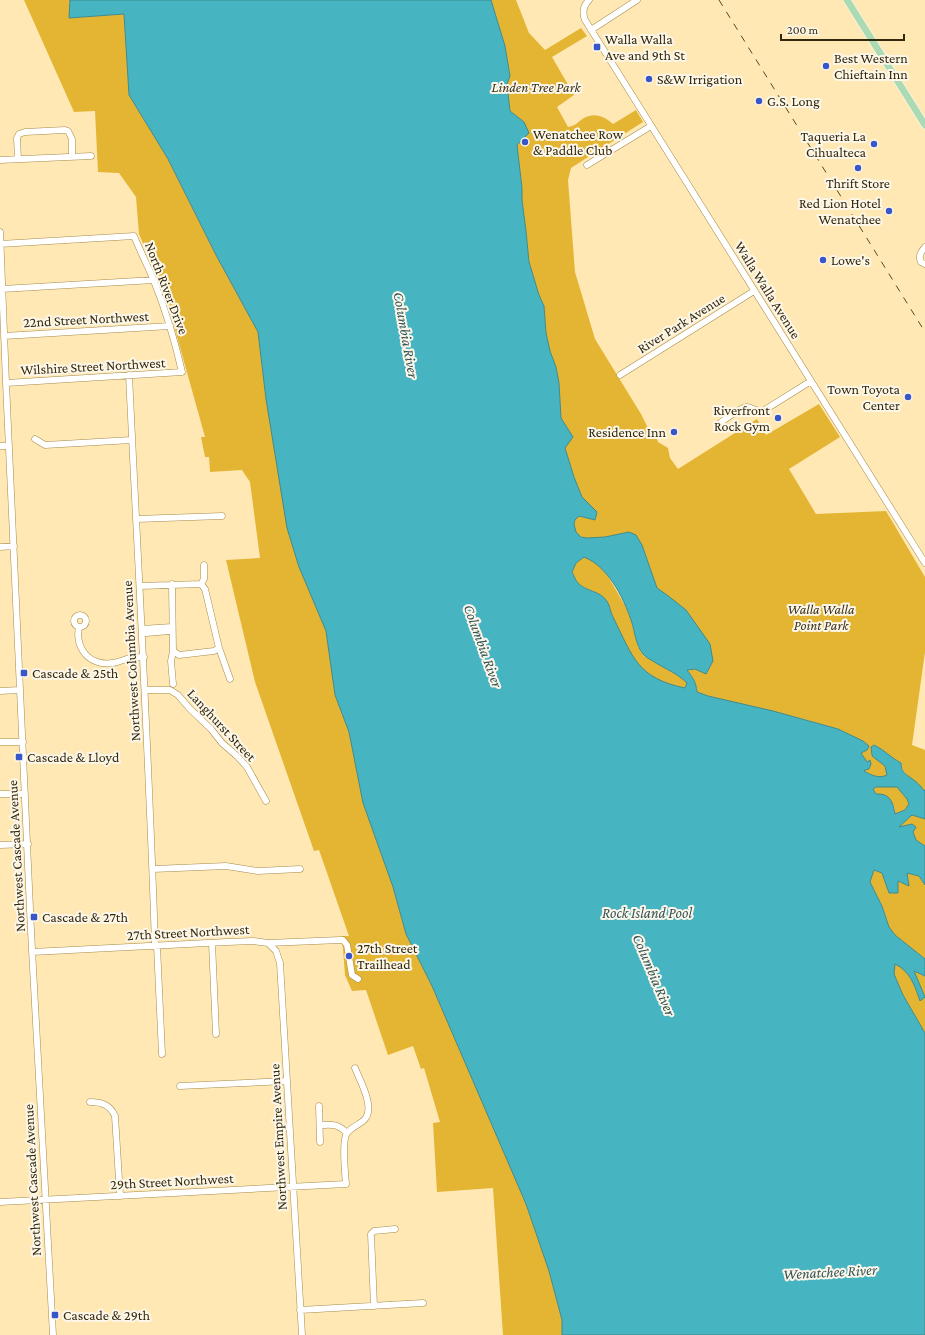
<svg xmlns="http://www.w3.org/2000/svg" width="925" height="1335" viewBox="0 0 925 1335" font-family="'Crimson Pro',serif">
  <rect width="100%" height="100%" fill="#ffe8b4"/>
  <!-- green -->
  <path fill="#e4b533" d="M24,0H70V18L124,14L129,95L168,159L216,255L258,332L266,399L299,567L326,631L335,695L349,732L363,803L393,887L406,934L432,986L526,1204L549,1271L562,1320V1335H503L493,1188L437,1192L433,1123L440,1122L424,1068L421,1069L413,1046L388,1055L366,990L352,991L345,975L342,936H349L319,850L314,851L255,682L226,560L260,558L250,482L242,470L210,472L209,457H205L201,437H205L166,297L139,234L136,197L119,173L98,172L95,111L74,112Z
    M491,0H516L529,33L545,50L581,28L587,36L552,57L574,95L557,107L568,127C578,125 577,122 584,118C595,112 605,117 613,124L636,110L643,122L571,168L568,180L575,272L595,339L641,414L648,428L655,434L658,442L668,448L670,458L678,469L757,419L766,435L819,404L840,437L789,469L816,514L886,511L925,577V652L912,745L925,750V791C917,783 901,774 901,763C891,758 885,750 874,745L871,747V755L885,766L887,775C879,779 871,775 864,771L867,762L860,753L862,752L860,740L838,729L803,719L708,696L697,692C696,682 693,677 687,670L695,669L706,674L667,595L657,588L642,545L629,532C617,534 581,546 575,530C573,524 574,521 579,516L595,520L597,512L582,497L574,477L565,448L573,437L561,418L559,383L556,367L550,351L546,333L544,306L539,295L529,262L526,231L522,199V188L517,145L521,141L524,122L510,111L507,84L510,75L505,46Z
    M584,557L594,561L605,571L627,609L631,620L638,647L644,656L681,677L687,683L685,688C674,686 663,683 653,678C632,665 624,640 614,620C611,614 610,605 606,600C600,591 585,591 577,582C575,580 574,575 572,571L576,563Z
    M876,787H897L907,799L909,804L905,810L895,814L894,806L876,794L873,789Z
    M912,815L925,819V846L916,840L913,832L915,827L912,824L899,827Z
    M874,870L882,873L889,893H898L897,881L908,885L907,873L919,876L925,885V959L895,935L889,927L882,905L870,882Z
    M895,964L904,968L914,984L920,1001L914,970L925,976V1033L903,995L894,974Z"/>
  <!-- water -->
  <path fill="#47b4c2" stroke="#418a8b" fill-rule="evenodd" d="M70,0H491L505,46L510,76L507,84L510,111L524,122L529,133L517,145L522,188V200L526,231L529,262L539,295L544,306L546,333L550,351L556,367L559,383L561,418L573,437L565,448L574,477L582,497L597,512L595,520L579,516L575,520L574,524L576,532L581,537L587,538L605,537L629,532L636,535L642,545L657,588L667,595L686,610L710,644L713,661L706,674L695,669L687,670C693,678 696,682 697,692L708,696L773,711L838,729L863,741L869,746L867,750L861,753L867,762L870,760L871,764L869,769L865,770L864,771C871,775 879,779 887,775L885,766L872,756L871,747L874,745C885,750 891,758 901,763C901,774 908,775 915,781C919,784 922,788 925,791V819L912,815L899,827L912,824L916,827L913,832L916,840L925,846V885L919,876L907,873L909,886L898,881V893H889L882,873L874,870L870,882L882,906L889,927L895,935L925,959V976L914,971L925,997L920,1001C915,986 910,971 895,964L894,974L903,995L925,1033V1335H562V1320L549,1271L526,1204L432,986L406,934L393,887L363,803L349,732L335,695L326,631L299,567L287,528L266,399L258,332L216,255L168,159L129,95L124,14L69,18ZM584,557C607,566 623,596 631,620C635,631 635,644 643,654C646,658 652,660 656,663C666,669 678,674 687,683L685,688C637,678 633,657 613,617C610,612 610,604 606,600C600,591 585,591 578,583C575,580 574,575 572,572L576,563ZM876,787H897L907,799L909,804L905,810L895,814C893,802 890,793 876,794L873,789Z"/>
  <g fill="none" stroke-linecap="round" stroke-linejoin="round">
    <!-- minor casing -->
    <g stroke="#a58b4a" stroke-width="7">
      <path id="minor" d="M589,0C583,6 582,12 585,20L925,563
        M591,30L637,0
        M18,159L17,138L19,134L25,132L65,130L68,131L72,139V156
        M0,160L91,156
        M587,165L651,126
        M0,232L6,383L31,931L53,1335
        M0,244L134,236C140,251 148,266 154,281C166,311 175,341 182,372L6,383
        M925,247C921,252 918,256 921,262L925,264
        M2,289L154,280
        M4,336L170,326
        M129,375C138,565 149,755 155,946
        M620,375L754,291
        M720,423C726,419 740,407 747,407C753,408 756,412 763,411L811,381
        M35,439L45,445L132,440
        M0,446H9
        M136,519L222,516
        M0,547L14,546
        M201,584L204,579V565
        M140,586L201,584L205,589L219,648L214,651L179,655L173,651L172,584
        M74 621a6 6 0 1 1 12 0a6 6 0 1 1-12 0Z
        M79,627C77,636 78,643 83,651C89,661 102,665 113,663C119,662 125,659 131,658C135,657 140,657 144,657
        M142,629L172,627
        M146,633L169,631
        M219,648L230,679
        M173,651L171,661L173,684
        M145,690H170L178,695L190,709L211,729L222,743L237,756L247,767L266,801
        M0,691L20,690
        M0,742H23
        M0,794H25
        M0,845L28,844
        M153,869L226,866L258,871L300,869
        M212,943L216,1034
        M268,943L276,951L280,963L302,1335
        M157,946L162,1054
        M32,952L227,942L253,941L268,943L340,940H343L347,945L352,975L358,979
        M180,1086L287,1081
        M90,1102C102,1102 110,1105 115,1116L120,1196
        M319,1106L320,1142
        M320,1125C332,1125 337,1123 347,1133
        M0,1202L346,1184C345,1172 342,1145 346,1135C349,1128 357,1126 363,1121C377,1110 360,1081 355,1068
        M374,1306L371,1234L374,1231L395,1229
        M300,1310L423,1303"/>
    </g>
    <!-- major casing -->
    <g stroke="#fff" stroke-width="8">
      <path id="major" d="M847,0L925,125"/>
    </g>
    <!-- minor -->
    <use href="#minor" stroke="#fff" stroke-width="6"/>
    <!-- major -->
    <use href="#major" stroke="#acdab3" stroke-width="7"/>
    <!-- rail -->
    <path stroke="#544828" stroke-width="1" stroke-dasharray="7 7" stroke-linecap="butt" d="M719,0L925,332"/>
  </g>
  <!-- markers -->
  <g fill="#3756c7" stroke="#fdf7ea" stroke-width="1.5">
    <rect x="593" y="43" width="8" height="8" rx="2"/>
    <circle cx="826" cy="66" r="4"/>
    <circle cx="649" cy="79" r="4"/>
    <circle cx="759" cy="101" r="4"/>
    <circle cx="525" cy="142" r="4"/>
    <circle cx="874" cy="144" r="4"/>
    <circle cx="858" cy="168" r="4"/>
    <circle cx="889" cy="211" r="4"/>
    <circle cx="823" cy="260" r="4"/>
    <circle cx="908" cy="397" r="4"/>
    <circle cx="778" cy="418" r="4"/>
    <circle cx="674" cy="432" r="4"/>
    <rect x="20" y="669" width="8" height="8" rx="2"/>
    <rect x="15" y="753" width="8" height="8" rx="2"/>
    <rect x="30" y="913" width="8" height="8" rx="2"/>
    <circle cx="349" cy="956" r="4"/>
    <rect x="51" y="1311" width="8" height="8" rx="2"/>
  </g>
  <g text-anchor="middle" stroke-width="4" stroke-linejoin="round" paint-order="stroke">
    <!-- poi labels -->
    <g font-size="14" fill="#32280c" stroke="#fdf7ea" text-anchor="start">
      <text x="605" y="44">Walla Walla<tspan x="605" dy="16">Ave and 9th St</tspan></text>
      <text x="834" y="63">Best Western<tspan x="834" dy="16">Chieftain Inn</tspan></text>
      <text x="657" y="84">S&amp;W Irrigation</text>
      <text x="767" y="106">G.S. Long</text>
      <text x="533" y="139">Wenatchee Row<tspan x="533" dy="16">&amp; Paddle Club</tspan></text>
      <text x="866" y="141" text-anchor="end">Taqueria La<tspan x="866" dy="16">Cihualteca</tspan></text>
      <text x="858" y="188" text-anchor="middle">Thrift Store</text>
      <text x="881" y="208" text-anchor="end">Red Lion Hotel<tspan x="881" dy="16">Wenatchee</tspan></text>
      <text x="831" y="265">Lowe's</text>
      <text x="900" y="394" text-anchor="end">Town Toyota<tspan x="900" dy="16">Center</tspan></text>
      <text x="770" y="415" text-anchor="end">Riverfront<tspan x="770" dy="16">Rock Gym</tspan></text>
      <text x="666" y="437" text-anchor="end">Residence Inn</text>
      <text x="32" y="678">Cascade &amp; 25th</text>
      <text x="27" y="762">Cascade &amp; Lloyd</text>
      <text x="42" y="922">Cascade &amp; 27th</text>
      <text x="357" y="953">27th Street<tspan x="357" dy="16">Trailhead</tspan></text>
      <text x="63" y="1320">Cascade &amp; 29th</text>
    </g>
    <!-- park labels -->
    <g font-size="14" font-style="italic" fill="#393019" stroke="#fdf7ea">
      <text x="536" y="92">Linden Tree Park</text>
      <text x="821" y="614">Walla Walla<tspan x="821" dy="16">Point Park</tspan></text>
    </g>
    <!-- street labels -->
    <g font-size="14" fill="#32280c" stroke="#fdf7ea">
      <text transform="translate(167 288) rotate(69)" y="5">North River Drive</text>
      <text transform="translate(768 290) rotate(58)" y="5">Walla Walla Avenue</text>
      <text transform="translate(86 319) rotate(-3)" y="5">22nd Street Northwest</text>
      <text transform="translate(681 323) rotate(-32)" y="5">River Park Avenue</text>
      <text transform="translate(93 366) rotate(-3)" y="5">Wilshire Street Northwest</text>
      <text transform="translate(131 661) rotate(-93)" y="5">Northwest Columbia Avenue</text>
      <text transform="translate(222 725) rotate(47)" y="5">Langhurst Street</text>
      <text transform="translate(16 856) rotate(-93)" y="5">Northwest Cascade Avenue</text>
      <text transform="translate(188 932) rotate(-3)" y="5">27th Street Northwest</text>
      <text transform="translate(278 1137) rotate(-93)" y="5">Northwest Empire Avenue</text>
      <text transform="translate(32 1180) rotate(-93)" y="5">Northwest Cascade Avenue</text>
      <text transform="translate(172 1181) rotate(-3)" y="5">29th Street Northwest</text>
    </g>
    <!-- water labels -->
    <g font-size="15" font-style="italic" fill="#335358" stroke="#fdf7ea">
      <text transform="translate(406 335) rotate(80)" y="5">Columbia River</text>
      <text transform="translate(483 646) rotate(70)" y="5">Columbia River</text>
      <text x="647" y="918">Rock Island Pool</text>
      <text transform="translate(654 975) rotate(67)" y="5">Columbia River</text>
      <text transform="translate(830 1272) rotate(-3)" y="5">Wenatchee River</text>
    </g>
  </g>
  <!-- scale -->
  <path d="M781 34v6h123v-6" fill="none" stroke="#32280c" stroke-width="2"/>
  <text x="787" y="34" font-size="12" fill="#32280c" stroke="#fdf7ea" stroke-width="3" paint-order="stroke">200 m</text>
</svg>
